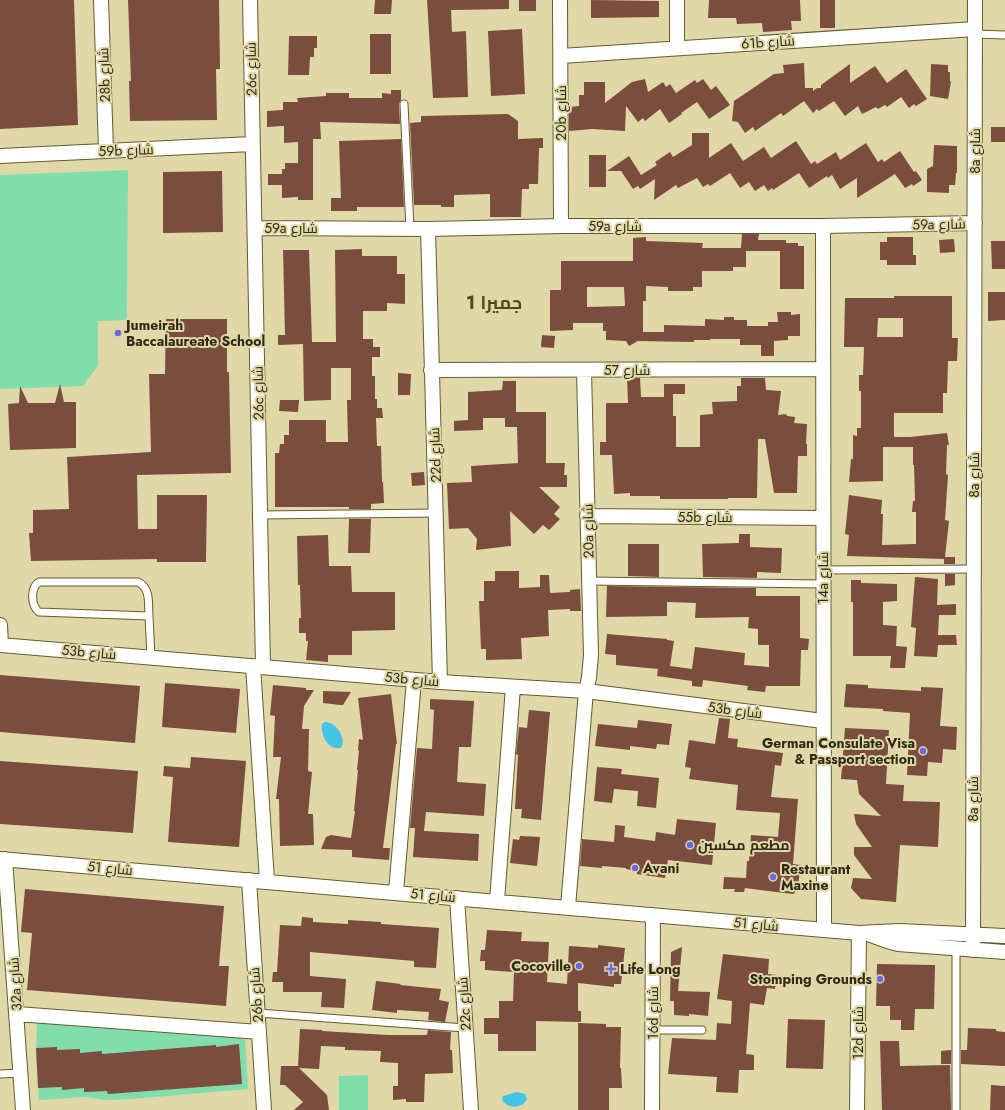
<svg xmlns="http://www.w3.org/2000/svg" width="1005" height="1110" viewBox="0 0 1005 1110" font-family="Jost,Cairo,sans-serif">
  <rect width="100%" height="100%" fill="#e1d8a7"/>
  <!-- green -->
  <path fill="#81deac" d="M128,170L127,320L98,321V366L89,377L84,386L0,389V175Z
    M37,1022L245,1035L248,1089L132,1099L108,1100L85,1097L39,1100L36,1048Z
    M368,1075V1110H339V1076Z"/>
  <!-- water -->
  <path fill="#46c3e4" d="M325,722C336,722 347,738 341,748C328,751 320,734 322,724Z
    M517,1092L525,1094L527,1099C522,1109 508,1109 502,1100L503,1096Z"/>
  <!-- building -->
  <path fill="#7a4d3e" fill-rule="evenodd" d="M0,0H74L78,125L0,129Z
    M128,0H219L220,69H216L217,120L130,121L129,81H131Z
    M375,0H392L391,14H374Z
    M427,0H509V9L451,10L452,32L466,31L468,97L433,98Z
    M519,0H536V11H519Z
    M591,0L659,1V17L591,18Z
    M709,0H800L801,21H791L792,30L763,32L762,23L737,24L736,18H708Z
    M820,0H835V28H820Z
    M522,29L525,94L491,96L488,31Z
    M370,34H391V74H370Z
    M289,36H317V48H314V57H310L309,75H288Z
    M804,63L805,88H813V91L817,88H821V85L850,64V83L875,66L887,83L906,69L927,99L916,106L914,104L909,108L901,97L887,107L885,105L878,109L876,107L862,114L858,106L845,116L834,101L819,111L817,109L813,113L804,101L783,116L781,113L755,131L753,127L745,133L738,122L732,121L734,101L774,74L784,73L783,65Z
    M931,64L948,65V72H950V81L951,82L948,99L930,96Z
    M645,79L648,92L663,82L666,87L670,84L676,93L695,80L697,83L703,79L711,90L716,86L730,105L709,119L697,102L681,113L682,114L669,123L660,109L645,121L643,118L638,122L626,106L625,131L592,129L569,131V107L579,106V95H584V82H605V103L632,82Z
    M391,90H401V100L399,104L400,124L320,122L321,139H313V200H298V197L282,198V185H268V174H282V169H285V163H298V142L284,143V126L267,127V111L283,110V102H298L297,98L326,96V93H349V98H382V93L391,94Z
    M508,114L518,121V139L543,138V148H539L538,184H529V189H522L521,217H490V194L454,195V207H441V205H414L410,123L421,122V116Z
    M991,127H1005V142H991Z
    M692,133H709V158L731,143L743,161L764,147L771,158L796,141L811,164L815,161L817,164L836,152L840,160L866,143L878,162L882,159L884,162L900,151L914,172L916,171L922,180L913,186L912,184L905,188L895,174L857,198V178L840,189L832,175L828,178L827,176L809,188L799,173L773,190L772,188L768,191L764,185L755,191L749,182L740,188L730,173L710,186L708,184L703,187L697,178L678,188L676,185L654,200L655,179L640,189L638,186L633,189L621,171H607L629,156L641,175L657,165L655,162L670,152L673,157L692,145Z
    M401,139L404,207H357V211H331V198H341L339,141Z
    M934,145L957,146V173H956L955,185H949V193L927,192V169L933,166Z
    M589,155H606V187H589Z
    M222,171L223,232L163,233V172Z
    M742,234H759L758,240H786V243H798V246H804V289H780V251H746V267H733V271H702V287H693V291H668V287L646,286V301H643V332H664V325L705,326V319L724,320V317H734V320H747V326H768V322H778L777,312H791V315L800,314V336H788V340L774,341V356H761V345H740V339H710V340H694V342L638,341L629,346L626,341L606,340V331H603V323H573V330L550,331V290H561V261H633V238L646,237V241L703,243L702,248H741ZM587,287H624L625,306L587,307Z
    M887,237H913V255H916V265H887V260H880V242H887Z
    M954,239L955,252L940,253L939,240Z
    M991,241H1005V269H992Z
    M362,249V256H397V274H405V304L387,303V311H363V339H373V347H380V357H372V376H375V399H377V408H382L383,418H376L377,446H381L382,482H383L384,503L371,504V509H349V507H275V453H279L280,444H284V435H289V420H326V442H348L347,400H351V368H331V400L304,401L303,344L278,345V335H285L283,250H309L312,342H336L335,250Z
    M988,292H1005V320L988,321Z
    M894,296H952V338H958L957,361H948L947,393H943V413H894V437H910L947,433L949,445H947L946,474L948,475L945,520L949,521L945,557H955V564H944V559L847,556L849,535L845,534L849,495L882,500L881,514H883L882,545L916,544V512H912L913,501H915L914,465H913V447H883V481L849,482L851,459H853V435L857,436V428H861V391H859V375H863L864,347H844L845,298H894ZM878,318H903V337H877Z
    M166,319H227V372H229L231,473L137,475L138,529H157V495H207L206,562H157V559L31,561L29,533H33V510L69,509L67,457L151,452L149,374H165Z
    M542,335L555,336L554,348L541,347Z
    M398,373L411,374L410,395H398Z
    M627,378H640L641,397H664V384H685V394H673V416H676V447H700V415L713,414L712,402L737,401V386H741V378H765L766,390L781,391L778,415L786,414L787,416L795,417L794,423L807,424L806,444H807V456H798L797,493H774L765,439H758L757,498H728V499H660V496H630V493L614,494L612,455H600V442H606V403H628Z
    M503,381H516V412H546V463H565L564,475H567V487H539L560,507L554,514L560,519L549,530L543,525L534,534L510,511L511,546L476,550L477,539L468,528L449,529L447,483L472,482L471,466L518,463L517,427H505V418H483V430L454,431V421L468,420V392L502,390Z
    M60,384L64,402H76V448L10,450L8,404L19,403L20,386L28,403H55Z
    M280,400H299L298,412L279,411Z
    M424,472L425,485L412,486L411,473Z
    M349,519H371L370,553H348Z
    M739,534H750V547L782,548L781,573L757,572V578L703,577L702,544L739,543Z
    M328,535L329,566H351L352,592H395V630L352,631V655H328V662L306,660L308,641H306V633H299V618H301L300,585H298L297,536Z
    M628,544H659V577L628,576Z
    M495,571H519V588L540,587V575H549L550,593L570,592V590L580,589L581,611H570V609L548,610L549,636L521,638L522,659L486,660V649H481L479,601H484V581H495Z
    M945,574H955V585L945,586Z
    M915,577L938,579L937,605L956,604V615H939L938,635H956L957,645H938L937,657L914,656L916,628L911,627Z
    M851,580H861V583L897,584V601L883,602V625L897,626L896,646L907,647L905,668H890L891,656H853V602H851Z
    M607,586L756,588V596H800V638L809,639L808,650H801L800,686H766L765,692L747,690L748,686L703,680L702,687L692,686V681L657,676L658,669L616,665V655L605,654L607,634L667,639V640L674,641L670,666L692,669L695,647L745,653L744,665L769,667V645H758V629L748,628L749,617L695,618L696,603L667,602V616L606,617Z
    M0,675L140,686L135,743L0,732Z
    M165,683L240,689L236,733L162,727Z
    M846,684L868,685V688L921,691V687L943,688L940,726L957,727L956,750L943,749L942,763L928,762L927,776L907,775L910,713L883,711V709L844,707Z
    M273,685L306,688V690H314L304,706L302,729H309L308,771L312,772L308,814H313L314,845L280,846L279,799H276L281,757H273L275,716L270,715Z
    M323,691L351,692L343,705H340L323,703Z
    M391,694L397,744H396L383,848H390L389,860L352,857V850L321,849L326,837L331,835L351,838L355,811H354L358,770H357L359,751L358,750L359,739L363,740L358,698Z
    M430,699L474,701L471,747H459L457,782L486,784L484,816L426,812L424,831L479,834L478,861L413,857L415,828H410L417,748L432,749L434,710L430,709Z
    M529,710L550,712L541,820L521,818L522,809H515L518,755L516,754L519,727L527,728Z
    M719,718L730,719L728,738L738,739L737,747L783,753L781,766L775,765L771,797L798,799L793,864L800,865L798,890L793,894L745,888L744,892H734L735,889H723L724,877L746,878L747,861H749L751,835L778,837L780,813L736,810L738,785L689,779L691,768L685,767L689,740L715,744Z
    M638,720L672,724L669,745L657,744L656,749L630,746V750L595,746L598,724L637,728Z
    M845,728L889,730L886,784L904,785L903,801L940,802L938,847L900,845L896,902L861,899L851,888L853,878L872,879L854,855V847H872L856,824L854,814L881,816L859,794L857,780L841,779Z
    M191,757L246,761L239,847L168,842L173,777L163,776L164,766L190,768Z
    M0,761L138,771L133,833L0,824Z
    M597,767L622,769L621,774L659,778L656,808L637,806L638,791L614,789L612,803L594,801Z
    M677,819L716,823L712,865L668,860L665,878L637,874V871L626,869V868L602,866V868L580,866L582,839L614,842L615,825L625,826L624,837L655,841L656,832L675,835Z
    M520,836L540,837L537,866L510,863L513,839L519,840Z
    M25,889L224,906L219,966H229L226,1006L27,990L32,933L21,932Z
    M302,917L313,918V922L348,924V920L381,922V924L439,928L436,968L414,967V961L310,952V976L346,979L344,1008L321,1007L322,992H283V982H272L273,972H277L280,925L301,926Z
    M487,930L522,932L521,941L549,942L547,982L567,984L569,946L598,948V945L625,948L621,984H614V987L578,983V1011H581V1022L536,1021V1051H498V1034H484V1018H499V1001H513L514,972L485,970V961H480L481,950H485Z
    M682,947L678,991L710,992L708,1016L689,1014V1016L674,1015V1001H670L671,952Z
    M723,954L769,959L768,974L777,975L775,989L767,988L764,1005L750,1003L746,1054L754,1055V1070H739L738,1093L716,1092L717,1077L668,1074L672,1038L716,1040L717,1023L731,1024L732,1001L717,999Z
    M877,964L935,965L934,1009H915L914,1030H901V1020H890V1006H876Z
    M376,981L401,984L400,985L441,989L439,1000L449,1002L445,1022L428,1020L429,1012L397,1010V1013L372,1010Z
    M788,1019L825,1020L823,1069L786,1068Z
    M578,1023L606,1024V1027H621L620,1068H621L622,1088H609V1110H578Z
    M968,1028L996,1029V1031L1005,1032V1066L961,1064V1050H967Z
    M300,1029L322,1030V1031L388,1035H427L428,1030L451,1032L450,1050H452L453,1073L425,1074L424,1102H406V1099L393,1100V1086H398V1063L380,1062L381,1051L345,1050V1047L321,1046L319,1069L299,1068L327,1095L329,1110H294L303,1102L285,1085H280L281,1066H298Z
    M880,1041H899L900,1066L950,1065L951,1110H882Z
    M239,1044L242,1084L108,1094L107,1091L84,1092V1088L62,1090V1087L38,1088L36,1048L57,1047V1050L80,1049V1053L102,1051V1054L216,1045V1047Z
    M951,1050V1064H941V1051Z
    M991,1085L1005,1086V1110H990Z"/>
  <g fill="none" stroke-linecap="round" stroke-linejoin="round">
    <!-- lane casing -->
    <g stroke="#645b2e" stroke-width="9">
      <path id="lane" d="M975,34L1005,35
        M404,104L410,229
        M260,515L437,513
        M823,570L974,569
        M589,581L823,584
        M39,582H138C151,588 148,604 149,616L39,612C31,606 30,588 39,582Z
        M149,616L151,657
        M258,1013L465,1028
        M653,1030H702
        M0,1074L21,1073
        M956,1110V949"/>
    </g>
    <!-- street casing -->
    <g stroke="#645b2e" stroke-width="16">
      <path id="street" d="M101,0L106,150
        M250,0L263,667
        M560,0L561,226
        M677,48V0
        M561,56L975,29
        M0,156L252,144
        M823,226L824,929
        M255,228L428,229L561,226H823L975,223
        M428,229C432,380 437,531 440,682
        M431,370L823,369
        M587,516L823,518
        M0,625L1,645
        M0,645L440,682L586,691L823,721
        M253,666L267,881
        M0,859L859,933L899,931L1005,936
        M5,859L23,1110
        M249,880L264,1110
        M396,892L414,680
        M457,898L471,1110
        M497,901L513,687
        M568,907L586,691L589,678L591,655L584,371
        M868,934L887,941L898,944L1005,952
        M973,950L975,0
        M17,1014L259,1032
        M652,1110L653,915
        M857,1110L859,933"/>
    </g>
    <!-- lane -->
    <use href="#lane" stroke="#fff" stroke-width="7"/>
    <!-- street -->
    <use href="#street" stroke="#fff" stroke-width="14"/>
  </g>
  <!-- markers -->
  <g fill="#696ae3" stroke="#e1d8a7" stroke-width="1.5">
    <circle cx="118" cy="333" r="4"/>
    <circle cx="923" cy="751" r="4"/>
    <circle cx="690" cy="845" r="4"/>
    <circle cx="635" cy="868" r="4"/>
    <circle cx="773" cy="877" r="4"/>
    <circle cx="579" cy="966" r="4"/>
    <path d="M609 963h4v4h4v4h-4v4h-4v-4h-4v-4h4z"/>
    <circle cx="880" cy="979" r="4"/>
  </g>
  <g text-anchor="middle" stroke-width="4" stroke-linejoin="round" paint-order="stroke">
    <!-- street labels -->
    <g font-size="14" fill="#2e2a17" stroke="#e1d8a7">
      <text transform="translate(768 42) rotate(-4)" y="5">61b شارع</text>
      <text transform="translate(251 69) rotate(-91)" y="5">26c شارع</text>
      <text transform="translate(104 75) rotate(-92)" y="5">28b شارع</text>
      <text transform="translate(561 113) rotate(-90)" y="5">20b شارع</text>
      <text transform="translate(126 150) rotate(-2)" y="5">59b شارع</text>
      <text transform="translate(975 151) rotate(-90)" y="5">8a شارع</text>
      <text transform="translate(939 224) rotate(-1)" y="5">59a شارع</text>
      <text x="615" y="231">59a شارع</text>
      <text x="291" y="233">59a شارع</text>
      <text x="627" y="375">شارع 57</text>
      <text transform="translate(258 393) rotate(-91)" y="5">26c شارع</text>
      <text transform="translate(435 455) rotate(-92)" y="5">22d شارع</text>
      <text transform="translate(974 475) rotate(-90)" y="5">8a شارع</text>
      <text x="705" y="522">55b شارع</text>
      <text transform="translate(588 531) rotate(-91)" y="5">20a شارع</text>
      <text transform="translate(823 578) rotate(-90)" y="5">14a شارع</text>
      <text transform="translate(89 652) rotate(5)" y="5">53b شارع</text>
      <text transform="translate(412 679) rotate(5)" y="5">53b شارع</text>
      <text transform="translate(735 710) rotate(7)" y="5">53b شارع</text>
      <text transform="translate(973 799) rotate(-90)" y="5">8a شارع</text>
      <text transform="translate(110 868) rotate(5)" y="5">شارع 51</text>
      <text transform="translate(433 895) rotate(5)" y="5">شارع 51</text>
      <text transform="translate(756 924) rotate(5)" y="5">شارع 51</text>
      <text transform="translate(15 984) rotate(-94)" y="5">32a شارع</text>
      <text transform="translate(256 995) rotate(-94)" y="5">26b شارع</text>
      <text transform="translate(464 1004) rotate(-94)" y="5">22c شارع</text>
      <text transform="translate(653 1013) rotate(-90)" y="5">16d شارع</text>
      <text transform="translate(858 1033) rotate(-90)" y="5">12d شارع</text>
    </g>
    <!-- poi labels -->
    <g font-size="14" font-weight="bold" fill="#2e2a17" stroke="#e1d8a7" text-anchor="start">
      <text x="126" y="330">Jumeirah<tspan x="126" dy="16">Baccalaureate School</tspan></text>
      <text x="915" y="748" text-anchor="end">German Consulate Visa<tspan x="915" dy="16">&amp; Passport section</tspan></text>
      <text x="698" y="850">مطعم مكسين</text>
      <text x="643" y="873">Avani</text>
      <text x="781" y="874">Restaurant<tspan x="781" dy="16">Maxine</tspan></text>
      <text x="571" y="971" text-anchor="end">Cocoville</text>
      <text x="620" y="974">Life Long</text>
      <text x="872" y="984" text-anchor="end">Stomping Grounds</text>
    </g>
    <!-- district labels -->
    <g font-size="18" font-weight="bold" fill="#524a1c" stroke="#e1d8a7">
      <text x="494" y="309">جميرا 1</text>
    </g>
  </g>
</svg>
